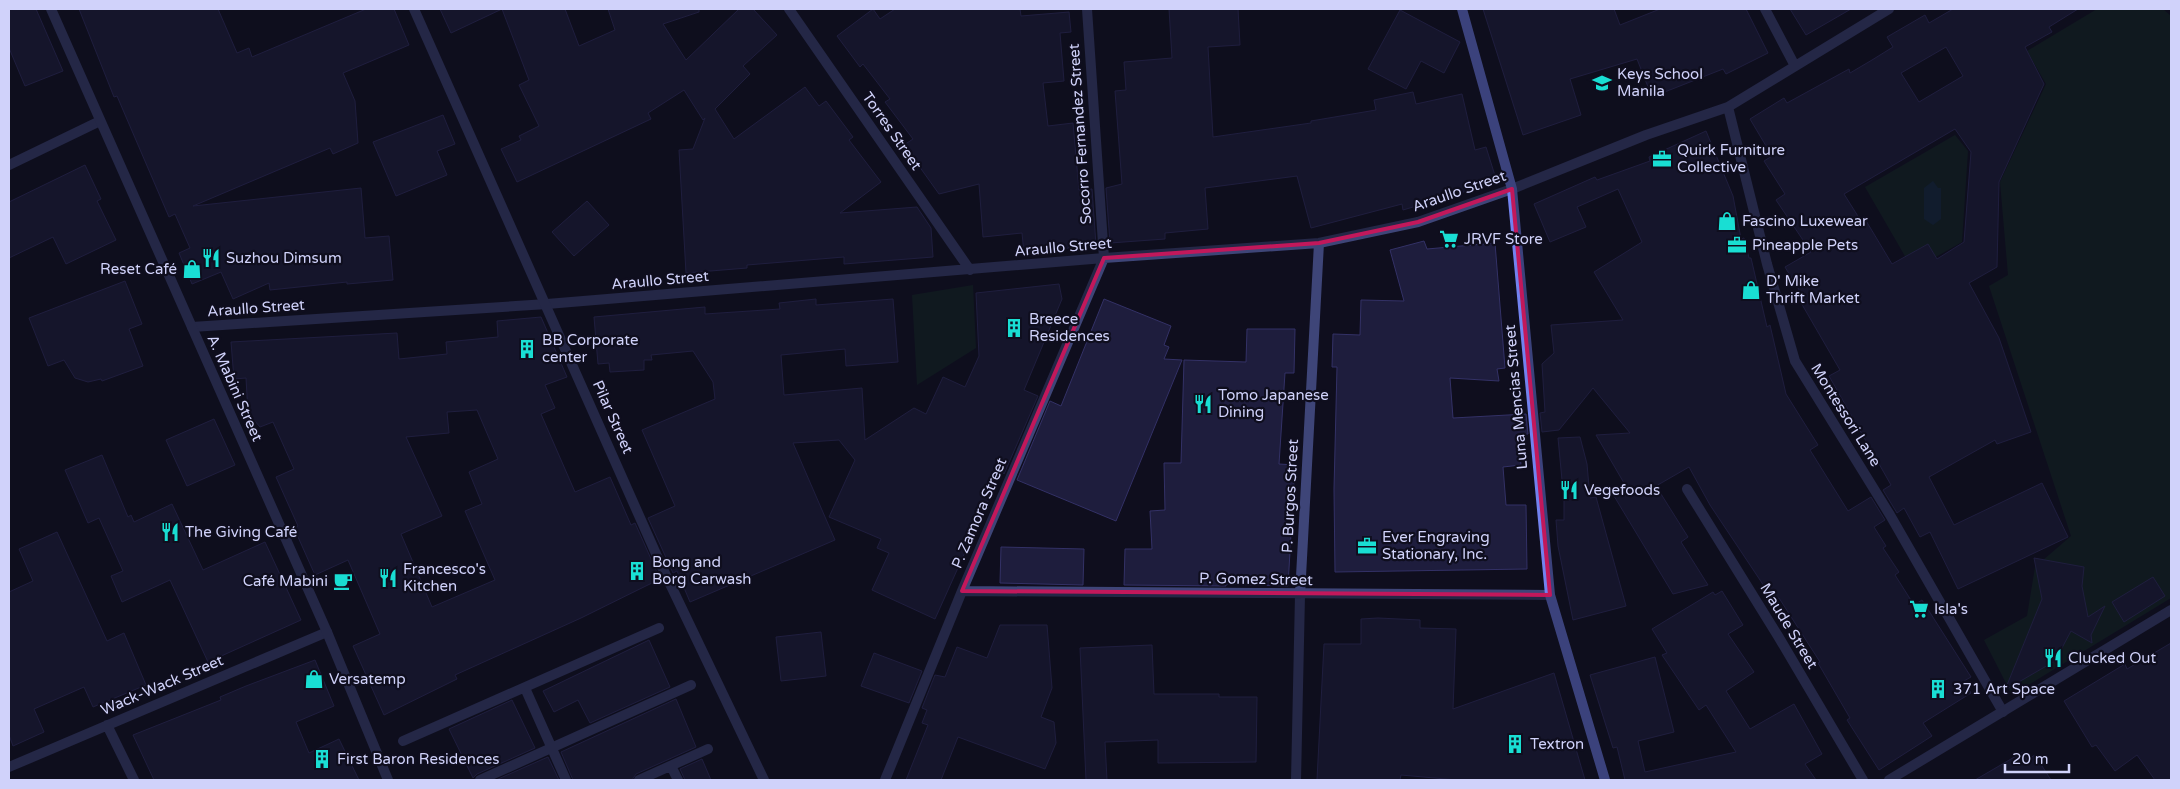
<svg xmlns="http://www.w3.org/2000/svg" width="2180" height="789" viewBox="0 0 2180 789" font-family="'Varela Round',sans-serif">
  <rect width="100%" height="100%" fill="#0f0e1e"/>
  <!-- green -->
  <path fill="#122723" d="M2097,9H2163L2171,16V598L2012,695L1984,640L2027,616L2035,567L2071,536L1989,286L2008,275L2000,182L2046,84L2027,51Z
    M1955,135L1968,151L1962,242L1913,270L1865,187Z
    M973,285L976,348L917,385L912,295Z"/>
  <!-- water -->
  <path fill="#142d42" d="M1933,181L1938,188H1941V219L1933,225L1924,219V188Z"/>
  <!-- building -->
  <path fill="#1e1d3d" stroke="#333166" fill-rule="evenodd" d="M9,9H36L63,71L25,86L9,48Z
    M79,9H218L237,53L249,48L252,57L366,9H394L409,45L343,73L355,101L358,143L333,154L330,148L193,206L361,188L365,238L389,236L393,280L347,284V282L270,290L269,283L233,299L221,272L192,284L179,253L190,248L175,214L169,217L117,96L114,97Z
    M440,9H565L579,46L615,30L608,9H699V12L663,24L686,60L739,9H753L777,35L743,66L750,74L715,109L734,139L805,87L819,106L826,101L853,137L849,140L881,182L840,213L917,207L931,228L933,257L844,264V257L747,265V268L686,273L679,150L693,149L705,118L703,120L684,90L648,113L651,119L517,182L501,149L521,140L519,136L539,126L519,85L529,80L502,9L451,33Z
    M873,9L880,19L895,9H1020L1021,16L1069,12L1071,32L1060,33L1064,81L1043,83L1048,126L1073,123L1079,190L1092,189L1096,245L1024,253L1022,233L983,237L979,184L939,194L904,145L913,139L885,102L890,99L863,64L860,67L837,36Z
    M1169,9H1238L1240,45L1208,47L1213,137L1311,123V121L1376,110L1374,100L1413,92L1416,104L1462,94L1475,150L1486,147L1497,182L1403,210L1402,204L1311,228L1297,176L1205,188L1208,229L1165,233V239L1110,243L1106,188L1122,184L1115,91L1126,90L1124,62L1172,58Z
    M1483,9H1614L1620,25L1660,9H1746L1768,53L1726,74L1723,69L1652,97L1637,59L1570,79L1581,115L1523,135Z
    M1790,9H1851L1806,35Z
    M1953,9H2078L2049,27L2052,32L2025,47L2044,84L1999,182L1997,267L1969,283L1999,338L2031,432L1997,444L1995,440L1929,477L1954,525L2042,483L2068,537L1958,589L1930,532L1920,537L1904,508L1897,513L1883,490L1891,485L1829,376L1840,370L1800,301L1804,298L1785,267L1811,252L1776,200L1785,194L1764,161L1772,156L1750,119L1784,98L1787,103L1849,69L1850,73L1872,60L1893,47L1887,37L1925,15L1929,23ZM1946,47L1963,76L1919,102L1901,73ZM1955,129L1971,152L1964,242L1937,259L1928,244L1892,264L1865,219L1861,221L1844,194Z
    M1400,10L1460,42L1444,73L1421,61L1406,89L1368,69Z
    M443,115L455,144L437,151L447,175L396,196L373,142Z
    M1706,131L1733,196L1741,239L1744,238L1749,258H1751L1767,327L1770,325L1786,394L1818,445L1810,450L1848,511L1871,497L1885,520L1874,527L1886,546L1883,548L1899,572L1895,575L1914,605L1922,600L1971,677L1964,681L1971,693L1923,723L1932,736L1879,770L1847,720L1850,718L1818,663L1820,662L1779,598L1774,601L1710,505L1689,467L1656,486L1688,537L1681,542L1708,585L1673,594L1614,496L1631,495L1596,435L1630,433L1593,388L1559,430L1542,432L1540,413L1545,412L1542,364L1554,353L1551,325L1623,320L1594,272L1642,242L1618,189L1577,207L1586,227L1550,242L1534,204L1595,177L1597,180L1650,161L1649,157Z
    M85,165L101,199L97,201L116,240L66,264L53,237L9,258V202Z
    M587,201L609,225L574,256L552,232Z
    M1424,241L1427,249L1495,243L1505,368L1497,369L1499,381L1450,378L1453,418L1526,414L1528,434L1518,435L1521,465L1503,467L1506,505H1526L1527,569L1335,572L1334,489L1337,367H1332L1333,334L1360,335L1361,300L1404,301L1390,250Z
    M125,281L142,324L129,329L143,366L102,381L101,379L88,382L75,378L64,360L48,366L29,318Z
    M1059,284L1062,299L1024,390L1038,396L1004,474L1002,470L935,619L872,590L889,553L877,548L881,539L829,517L855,460L839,440L793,443L835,540L690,602L677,571L673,573L648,518L675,506L642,430L715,399L713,382L693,351L651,355L652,360H644V370L610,372L609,363L598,364L594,317L705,307V314L780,309L779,303L816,299V305L893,299L898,362L846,366L845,349L781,355L784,395L862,388L865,440L914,408L926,414L943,377L965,387L979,356L976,293Z
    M1104,299L1171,326L1164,345L1169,347L1164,359L1182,360L1116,521L1017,480L1050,401L1061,406Z
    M541,317L567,377L545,385L555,408L541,414L575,492L610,477L631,525L635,523L660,579L581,618L455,675L457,679L384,715L353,646L380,634L348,560L315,575L294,528L298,526L276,477L294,469L273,422L260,427L248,413L246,378L234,379L231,342L397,333L399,359L447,354L446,342L498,337L497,321ZM477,410L498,459L469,472L482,504L465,511L495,580L432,607L401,534L442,516L406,437L449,433L447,412Z
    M1247,329H1295L1294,373H1285L1279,464L1295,465L1288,586L1226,584V586L1124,585L1125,549H1152L1150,511L1165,510L1164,463H1181L1184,360L1246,362Z
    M214,419L235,465L187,486L166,440Z
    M1580,437L1587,464L1590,498L1596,497L1626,606L1573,620L1558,546L1556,520H1564V501L1558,438Z
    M102,455L128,517L131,515L134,522L172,504L203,570L265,542L301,620L208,662L170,580L122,602L111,576L123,571L99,518L88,523L65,470Z
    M57,532L107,641L124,633L146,685L93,707L84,687L34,709L44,732L13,746L9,735V592L33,581L19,549Z
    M1001,547L1084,549L1083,585L1000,583Z
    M2034,558L2084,567L2082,586L2088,617L2105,606L2091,635L2092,643L2071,631L2055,661L2005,690L2042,599Z
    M2153,577L2165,596L2124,622L2112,602Z
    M1722,591L1743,625L1728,634L1754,672L1726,691L1750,729L1794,704L1822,754L1805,764L1816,780H1625L1617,747L1613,748L1590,675L1655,657L1674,732L1638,741L1645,772L1736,752L1706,705L1699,710L1662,655L1667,653L1652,629L1713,592L1715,595Z
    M1378,618L1420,620V628L1456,629L1453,709L1554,673L1585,780H1457L1401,775L1400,780H1317L1324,644H1361V619Z
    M1000,625H1047L1052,688L1041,717L1054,722L1056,743L1045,769L958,737L941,780H906L928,725L922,723L927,710L922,708L935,675L945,677L957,647L987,658Z
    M821,632L826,676L781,681L776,637Z
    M649,640L670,687L590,723L578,700L554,712L543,691Z
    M2171,643V780H2155L2137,755L2115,771L2096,745L2092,747L2064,701L2125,664L2127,669Z
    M1152,645L1154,694H1219V697H1257L1256,762L1158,763V740L1105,742L1107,780H1086L1080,648Z
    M874,653L922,671L909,703L861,686Z
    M315,660L334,706L296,722L309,753L339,739L359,780H154L133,735L221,700L220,697L246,686Z
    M676,699L696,747L636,774L632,780H573L561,752Z
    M512,700L535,748L477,774L473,778L449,729Z
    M2023,752L2027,760L2035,755L2051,780H1975Z
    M548,757L559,780H496L541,760Z
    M702,759L711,780H685L680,769Z"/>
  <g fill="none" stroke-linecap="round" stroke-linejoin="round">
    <!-- service -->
    <path stroke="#3e4578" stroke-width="10" d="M525,688L566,780
      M403,741L659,628
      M671,766L678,780
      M480,780L691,685
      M639,780L708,749"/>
    <!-- minor -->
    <path stroke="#3e4578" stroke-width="10" d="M789,9L970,270
      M1765,9L1795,66
      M1728,107L1767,264L1795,361L1890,515L2003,712
      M9,165L100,121
      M192,327L547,304L1104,258L1319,243L1418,222L1512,189L1646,135L1728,107L1889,9
      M1687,489L1778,636L1863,780
      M962,591C1158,591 1354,595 1550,595
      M107,725L134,780
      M9,767L327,632
      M885,780L962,591L1104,258L1087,9
      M1296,780L1300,595L1319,243"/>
    <!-- tertiary -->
    <path stroke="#3e4578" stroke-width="10" d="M51,9L327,632L388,780
      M414,9L661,565L764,780
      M1889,780L2171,610"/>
    <!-- secondary -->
    <path stroke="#7282ef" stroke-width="10" d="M1462,9L1512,189L1550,595L1605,780"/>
  </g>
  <!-- marked area -->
  <path d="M0 0H2180V789H0ZM1512,189L1550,595L962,591L1104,258L1319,243L1418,222Z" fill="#0f0e1e" fill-opacity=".55" fill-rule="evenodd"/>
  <path fill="none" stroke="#c2185b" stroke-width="4" stroke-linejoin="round" d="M1512,189L1550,595L962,591L1104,258L1319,243L1418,222Z"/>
  <!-- icons -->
  <defs>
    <g id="school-bare" transform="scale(1.5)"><path d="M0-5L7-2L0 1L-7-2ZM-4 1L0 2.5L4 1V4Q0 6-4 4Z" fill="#19ded3" stroke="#0f0e1e" stroke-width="2.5" paint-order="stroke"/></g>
    <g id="office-bare" transform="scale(1.5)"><path d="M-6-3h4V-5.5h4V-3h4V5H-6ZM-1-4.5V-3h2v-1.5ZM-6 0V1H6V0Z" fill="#19ded3" stroke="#0f0e1e" stroke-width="2.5" paint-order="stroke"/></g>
    <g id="shop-bare" transform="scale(1.5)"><path d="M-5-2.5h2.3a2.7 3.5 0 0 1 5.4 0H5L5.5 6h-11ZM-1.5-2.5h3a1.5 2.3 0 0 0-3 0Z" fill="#19ded3" stroke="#0f0e1e" stroke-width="2.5" paint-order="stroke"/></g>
    <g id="supermarket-bare" transform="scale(1.5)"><path d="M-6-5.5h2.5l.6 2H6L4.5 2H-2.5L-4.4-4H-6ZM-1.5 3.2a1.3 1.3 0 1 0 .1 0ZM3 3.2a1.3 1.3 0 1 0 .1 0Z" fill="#19ded3" stroke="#0f0e1e" stroke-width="2.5" paint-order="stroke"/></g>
    <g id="restaurant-bare" transform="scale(1.5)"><path d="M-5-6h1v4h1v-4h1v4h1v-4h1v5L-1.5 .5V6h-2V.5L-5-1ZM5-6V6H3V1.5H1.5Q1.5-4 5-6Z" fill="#19ded3" stroke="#0f0e1e" stroke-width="2.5" paint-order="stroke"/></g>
    <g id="building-bare" transform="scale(1.5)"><path d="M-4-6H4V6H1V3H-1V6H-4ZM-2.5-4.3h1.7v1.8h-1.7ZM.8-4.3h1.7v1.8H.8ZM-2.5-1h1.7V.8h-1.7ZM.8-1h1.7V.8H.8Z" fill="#19ded3" stroke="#0f0e1e" stroke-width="2.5" paint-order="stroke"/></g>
    <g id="cafe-bare" transform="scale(1.5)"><path d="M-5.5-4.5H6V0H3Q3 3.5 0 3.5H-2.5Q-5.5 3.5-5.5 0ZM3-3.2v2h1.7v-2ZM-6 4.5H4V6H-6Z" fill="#19ded3" stroke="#0f0e1e" stroke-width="2.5" paint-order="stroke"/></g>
  </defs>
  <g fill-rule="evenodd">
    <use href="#school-bare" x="1602" y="83"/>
    <use href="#office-bare" x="1662" y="159"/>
    <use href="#shop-bare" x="1727" y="221"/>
    <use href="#supermarket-bare" x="1449" y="239"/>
    <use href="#office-bare" x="1737" y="245"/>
    <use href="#restaurant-bare" x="211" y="258"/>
    <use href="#shop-bare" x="192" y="269"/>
    <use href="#shop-bare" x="1751" y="290"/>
    <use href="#building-bare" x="1014" y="328"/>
    <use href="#building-bare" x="527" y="349"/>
    <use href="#restaurant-bare" x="1203" y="404"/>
    <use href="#restaurant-bare" x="1569" y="490"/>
    <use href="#restaurant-bare" x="170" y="532"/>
    <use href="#office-bare" x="1367" y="546"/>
    <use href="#building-bare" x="637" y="571"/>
    <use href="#restaurant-bare" x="388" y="578"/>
    <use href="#cafe-bare" x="343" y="581"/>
    <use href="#supermarket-bare" x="1919" y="609"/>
    <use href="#restaurant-bare" x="2053" y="658"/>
    <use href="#shop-bare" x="314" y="679"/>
    <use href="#building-bare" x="1938" y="689"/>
    <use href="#building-bare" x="1515" y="744"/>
    <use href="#building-bare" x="322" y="759"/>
  </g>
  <g text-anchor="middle" stroke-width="4.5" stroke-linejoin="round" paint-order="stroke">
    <!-- poi labels -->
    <g font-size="15" fill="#d0d2fa" stroke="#0f0e1e" text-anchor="start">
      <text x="1617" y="79">Keys School<tspan x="1617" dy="17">Manila</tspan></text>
      <text x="1677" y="155">Quirk Furniture<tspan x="1677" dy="17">Collective</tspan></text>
      <text x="1742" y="226">Fascino Luxewear</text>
      <text x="1464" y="244">JRVF Store</text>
      <text x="1752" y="250">Pineapple Pets</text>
      <text x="226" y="263">Suzhou Dimsum</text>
      <text x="177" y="274" text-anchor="end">Reset Café</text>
      <text x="1766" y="286">D' Mike<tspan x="1766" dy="17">Thrift Market</tspan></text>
      <text x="1029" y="324">Breece<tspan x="1029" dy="17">Residences</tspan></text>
      <text x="542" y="345">BB Corporate<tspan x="542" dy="17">center</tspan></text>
      <text x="1218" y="400">Tomo Japanese<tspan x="1218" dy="17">Dining</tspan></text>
      <text x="1584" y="495">Vegefoods</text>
      <text x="185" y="537">The Giving Café</text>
      <text x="1382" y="542">Ever Engraving<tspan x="1382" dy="17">Stationary, Inc.</tspan></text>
      <text x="652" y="567">Bong and<tspan x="652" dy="17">Borg Carwash</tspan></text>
      <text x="403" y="574">Francesco's<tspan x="403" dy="17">Kitchen</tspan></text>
      <text x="328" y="586" text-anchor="end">Café Mabini</text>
      <text x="1934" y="614">Isla's</text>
      <text x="2068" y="663">Clucked Out</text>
      <text x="329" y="684">Versatemp</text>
      <text x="1953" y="694">371 Art Space</text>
      <text x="1530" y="749">Textron</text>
      <text x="337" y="764">First Baron Residences</text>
    </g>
    <!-- street labels -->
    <g font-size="15" fill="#d0d2fa" stroke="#0f0e1e">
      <text transform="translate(892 131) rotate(55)" y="5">Torres Street</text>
      <text transform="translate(1080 134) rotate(-94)" y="5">Socorro Fernandez Street</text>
      <text transform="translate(1459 191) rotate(-19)" y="5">Araullo Street</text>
      <text transform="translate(1063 247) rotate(-5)" y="5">Araullo Street</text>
      <text transform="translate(660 280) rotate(-5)" y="5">Araullo Street</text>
      <text transform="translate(256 308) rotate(-4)" y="5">Araullo Street</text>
      <text transform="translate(235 388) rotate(66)" y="5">A. Mabini Street</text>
      <text transform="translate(1516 397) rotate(-95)" y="5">Luna Mencias Street</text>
      <text transform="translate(1846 415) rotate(58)" y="5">Montessori Lane</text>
      <text transform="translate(613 417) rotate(66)" y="5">Pilar Street</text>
      <text transform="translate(1290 496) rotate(-87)" y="5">P. Burgos Street</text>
      <text transform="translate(979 513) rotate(-67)" y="5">P. Zamora Street</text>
      <text transform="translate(1256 579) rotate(1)" y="5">P. Gomez Street</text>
      <text transform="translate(1789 626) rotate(59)" y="5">Maude Street</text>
      <text transform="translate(162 685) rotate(-23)" y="5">Wack-Wack Street</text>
    </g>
  </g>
  <!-- border -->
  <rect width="2180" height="789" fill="none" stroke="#d0d2fa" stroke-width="20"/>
  <!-- scale -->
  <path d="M2005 764v8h64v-8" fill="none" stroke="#d0d2fa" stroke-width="2.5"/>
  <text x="2012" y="764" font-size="15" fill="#d0d2fa" stroke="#0f0e1e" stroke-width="4" paint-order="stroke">20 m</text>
</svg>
